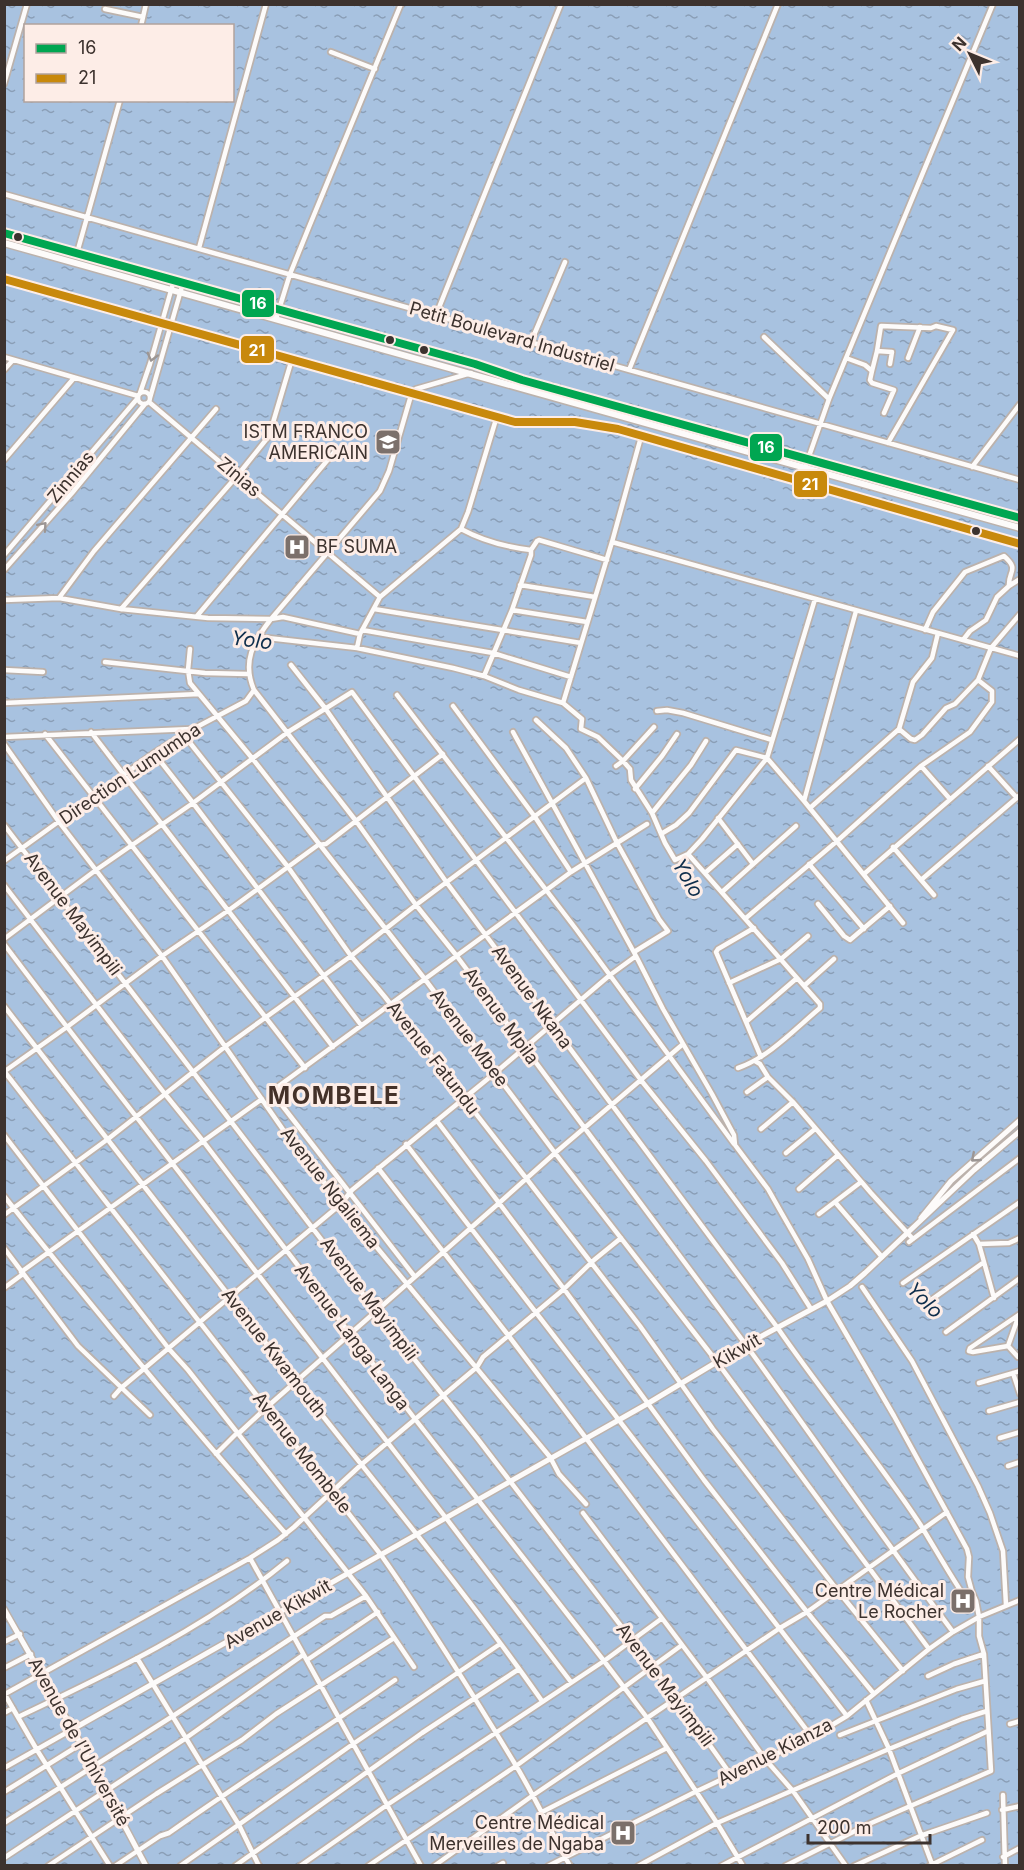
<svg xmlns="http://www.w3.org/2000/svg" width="1024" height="1870" viewBox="0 0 1024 1870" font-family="Inter,sans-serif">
  <defs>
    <pattern id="water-ripples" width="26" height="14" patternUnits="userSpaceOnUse" patternTransform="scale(1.5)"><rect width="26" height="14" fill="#a8c2e0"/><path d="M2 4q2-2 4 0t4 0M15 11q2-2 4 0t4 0" fill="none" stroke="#8a9eb6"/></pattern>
  </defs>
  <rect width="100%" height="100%" fill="#efe2db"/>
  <!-- water -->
  <path fill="url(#water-ripples)" fill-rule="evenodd" d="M5,5H1019V1865L5,1866ZM26,26H232V100H26Z"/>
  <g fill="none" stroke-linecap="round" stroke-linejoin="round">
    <!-- minor casing -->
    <g stroke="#bcb2ac" stroke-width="8">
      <path id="minor" d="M105,9L143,17
        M141,26L146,4
        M331,52L375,69
        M4,84L27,4
        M4,194L1020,480
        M199,248L266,4
        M77,253L120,100
        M4,279L515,422H575L618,429L1020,544
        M436,315L561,4
        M276,319L290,274L309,227L401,4
        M764,337L829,399
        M531,342L565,262
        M877,351L892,352L890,364
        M4,357L138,396
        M846,358L865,365L872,371L877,351L881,326L931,328L936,326L953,330L888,443
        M908,358L920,327
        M4,370L13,360
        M629,370L778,4
        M872,371L870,380L872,383L894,390L884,413
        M138 398a6 6 0 1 1 12 0a6 6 0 1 1-12 0Z
        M140,393L150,364L174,280
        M150,398L183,283
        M149,402L380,597
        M4,460L74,378
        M972,467L1020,404
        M800,482L829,399L993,4
        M461,529C483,541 506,547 531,550
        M612,542L1020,656
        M4,555L137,399
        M4,570L72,493L145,404
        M520,585L595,597
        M1009,586L1020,579
        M59,598L94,551L216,409
        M4,600L59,598L121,609L208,618L271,619L283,617L360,634
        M121,609L237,476L269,436L292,359
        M374,609L581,643
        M512,610L587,622
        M197,616L336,450
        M362,630L493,653L571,677
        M925,630L933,612L965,572L1004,556C1020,570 1008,571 1009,586L997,597L986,620L970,631L963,640
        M938,633L932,658L913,682L899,729L911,739L915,740L922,735L946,708L955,704L978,680L991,648L1020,614
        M259,637L357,648L453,668L484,676L519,690L563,703L582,719L581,729L598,737L623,761L630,769L631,780L652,813L665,843L675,860L688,854L702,839L767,758L815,599
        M357,648L360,634L380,597L461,529L468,512L497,416
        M190,649L188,670L190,683L252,758L424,978L555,1153L717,1362L929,1649
        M105,662L205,673L248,674
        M291,665L325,708L447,883L777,1327C823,1394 875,1456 920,1524C936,1550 951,1577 968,1602L976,1601
        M4,670L43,672
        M484,676L512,610L531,555V550L537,541L539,540L607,560
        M254,690L356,821L416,905L456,955C552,1086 650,1215 746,1345C815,1440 882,1537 953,1632
        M397,695L576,929L734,1144
        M4,703L199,694
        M563,703L612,542L641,437
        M453,706L535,817L571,872
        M657,711L667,710L683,713L772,740
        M536,720L566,748L586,778L617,843L659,919L668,931L634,952
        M91,732L333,1047
        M513,732L636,956L663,1009L712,1094L734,1135L735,1145L768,1189L781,1212L808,1259L827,1301L894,1416L967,1549L969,1557L968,1577L972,1592L976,1601L979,1617V1636L984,1654L991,1771L869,1824L785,1866
        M45,734L305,1068
        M183,734L288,867L351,956L385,997L526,1178L640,1326L713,1429L838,1591L903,1671
        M4,737L191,729
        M4,744L59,822L162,956L284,1131L341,1204L550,1457L559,1474L586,1504
        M154,753L193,803L361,1025
        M616,766L623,761L654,727
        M921,766L950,799
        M988,766L1017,798
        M635,789L662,756L677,734
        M804,801L856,611
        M810,808L899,729
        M652,813L691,765L706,741
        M718,818L753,864
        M4,825L376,1311L477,1438L677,1699L731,1775
        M661,834L676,825L689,813L736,750L767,758L804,801L903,923
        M893,847L921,880L1020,795
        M688,854L820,1004V1008C796,1028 768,1058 738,1068
        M4,861L154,753L193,729L246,701L254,690C242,662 253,642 271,619L380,491L389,471L412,392L416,389L471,373
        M809,864L864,929
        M705,873L738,844
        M864,874L1020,739
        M921,880L934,895
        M4,885L165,1094L203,1141L415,1419L604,1661L648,1719L717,1823L743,1866
        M722,892L796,826
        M818,904L844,936L850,940L890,906
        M746,918L836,842L921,766L970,732L992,702V691L978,680
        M754,928L718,949L716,952L761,1057
        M4,939L96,870L193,803L288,732L352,692L476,860L640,1079L706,1161L782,1263L811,1309
        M4,944L67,1027L446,1518L571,1682
        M729,983L781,959L808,936
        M805,985L834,959
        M4,1006C102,1131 198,1257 296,1382C379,1488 465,1591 542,1701
        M746,1022L797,978
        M755,1061L760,1064L768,1077L793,1102L871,1193L913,1239
        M4,1071L381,1555C429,1623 472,1693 515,1764C535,1797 551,1832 570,1866
        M5,1071L67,1027L162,956L229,910L318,845L326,844L443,754
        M747,1092L768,1077
        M437,1121L564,1289L704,1480L807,1612L874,1694
        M761,1129L793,1102
        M4,1135L169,1349L188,1370L366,1596L414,1667
        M406,1144L847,1716
        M786,1153L815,1129
        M378,1168L508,1335L812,1737
        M799,1189L838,1155
        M4,1196C95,1311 189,1424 286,1534
        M835,1202L882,1257
        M819,1214L861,1182
        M4,1215L108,1139L226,1046L351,956L416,905L586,778
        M909,1242L1020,1158
        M979,1244L1009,1243L1020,1238
        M4,1248L78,1346L150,1415
        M984,1262L994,1298
        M21,1272L262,1099
        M415,1277L274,1095L276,1088L571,872L647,824
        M903,1283L1020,1202
        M862,1287L912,1361L978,1486L990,1513L1003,1551L1006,1605
        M4,1288L23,1274
        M924,1305L984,1262L979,1244L973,1234
        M946,1332L1020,1278
        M1008,1346L1019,1315
        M969,1351L970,1348L1020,1314
        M969,1351L973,1352L1008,1346L1018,1357L1020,1356
        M1013,1373L1020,1394
        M979,1383L1020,1371
        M114,1396L121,1388L341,1204L352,1190L495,1073L610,975L636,956
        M989,1411L1020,1402
        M238,1434L267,1407L498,1204L555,1153L683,1044
        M1000,1438L1020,1432
        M216,1454L237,1433
        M1008,1466L1020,1462
        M583,1513L707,1678L765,1759L793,1791L846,1866
        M250,1558L421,1866
        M4,1642L20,1634
        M137,1658L239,1825L259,1866
        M307,1660L378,1612
        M4,1668L31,1654
        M928,1676L954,1664L984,1654
        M4,1693L37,1750L110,1866
        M5,1694L250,1558L278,1540L294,1527L362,1464L477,1367L483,1357L564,1289L594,1260L621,1238
        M866,1700L889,1749L932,1864
        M4,1713L13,1708
        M18,1717C111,1673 207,1627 287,1561
        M1010,1724L1020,1721
        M840,1735L957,1689L985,1681
        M4,1768L73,1729
        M4,1792L81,1744
        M1003,1795L1005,1866
        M1002,1810L1020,1806
        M542,1812L667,1748
        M4,1823L173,1716L325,1616H331L366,1596
        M1003,1857L1020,1848
        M4,1858L186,1738L303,1655
        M48,1866L156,1794L242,1740L276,1714L394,1638
        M115,1866L160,1836L169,1833C244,1780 320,1732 395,1680
        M180,1866L353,1744L500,1644
        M235,1866L422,1733L519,1669
        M300,1866L387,1805L604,1661L661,1619
        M368,1866L516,1766L682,1645
        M434,1866L532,1796L780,1628L807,1612L947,1512
        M498,1866L503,1863
        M548,1866L695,1792L812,1737L847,1716L929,1649L953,1632L979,1617L1020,1600
        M638,1866L717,1823L889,1749L962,1719L987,1711
        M721,1866L897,1774L988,1731
        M854,1866L920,1836L987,1813
        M929,1866L982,1840"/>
    </g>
    <!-- major casing -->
    <g stroke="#bcb2ac" stroke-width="8">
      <path id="major" d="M921,1218L951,1181L1020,1120
        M4,1609L81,1744L146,1866
        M73,1729L647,1404L745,1345L827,1301L850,1286L865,1273L974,1170L1020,1131"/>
    </g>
    <!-- highway casing -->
    <g stroke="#bcb2ac" stroke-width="9">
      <path id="highway" d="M4,233L475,364L522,380L1020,518
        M4,243C343,336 681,434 1020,528"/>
    </g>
    <!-- minor -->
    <use href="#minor" stroke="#fdfbfa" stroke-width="4.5"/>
    <!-- major -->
    <use href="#major" stroke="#fdfbfa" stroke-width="5"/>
    <!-- highway -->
    <use href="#highway" stroke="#fdfbfa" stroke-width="6"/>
    <!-- bus-1 casing -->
    <g stroke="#fdede7" stroke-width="12">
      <path id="bus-1" d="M4,233L475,364L522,380L1020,518"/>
    </g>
    <!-- bus-2 casing -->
    <g stroke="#fdede7" stroke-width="12">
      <path id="bus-2" d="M4,279L515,422H575L618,429L1020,544"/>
    </g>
    <!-- bus-1 -->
    <use href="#bus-1" stroke="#00a651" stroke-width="8"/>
    <!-- bus-2 -->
    <use href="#bus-2" stroke="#c8890c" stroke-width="8"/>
  </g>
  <!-- one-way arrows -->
  <defs><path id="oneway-chevron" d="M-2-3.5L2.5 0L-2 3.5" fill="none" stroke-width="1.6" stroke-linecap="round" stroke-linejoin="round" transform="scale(1.5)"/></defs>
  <g stroke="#9c9694">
    <use href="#oneway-chevron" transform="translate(152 357) rotate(105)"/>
    <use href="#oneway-chevron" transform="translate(43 526) rotate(-49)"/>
    <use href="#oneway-chevron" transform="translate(975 1158) rotate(139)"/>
  </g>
  <!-- icons -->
  <defs>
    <g id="university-square" transform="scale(1.35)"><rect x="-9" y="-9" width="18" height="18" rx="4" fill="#7b706b" stroke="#fdede7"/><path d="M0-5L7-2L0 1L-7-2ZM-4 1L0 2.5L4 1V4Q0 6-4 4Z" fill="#fff"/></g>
    <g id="hospital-square" transform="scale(1.35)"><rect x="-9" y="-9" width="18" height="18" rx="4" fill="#7b706b" stroke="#fdede7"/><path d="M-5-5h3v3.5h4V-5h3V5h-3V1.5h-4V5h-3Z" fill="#fff"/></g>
  </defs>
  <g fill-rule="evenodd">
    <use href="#university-square" x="388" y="442"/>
    <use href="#hospital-square" x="297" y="547"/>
    <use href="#hospital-square" x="963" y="1601"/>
    <use href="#hospital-square" x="623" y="1833"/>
  </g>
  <!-- markers -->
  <g fill="#3c322e" stroke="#fdede7" stroke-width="2">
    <circle cx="18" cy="237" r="5"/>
    <circle cx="390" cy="340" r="5"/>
    <circle cx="424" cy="350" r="5"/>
    <circle cx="976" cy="531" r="5"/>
  </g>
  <g text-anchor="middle" stroke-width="6" stroke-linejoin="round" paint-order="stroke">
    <!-- street labels -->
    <g font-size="18" fill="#3c322e" stroke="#fdede7">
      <text transform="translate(512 337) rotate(16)" y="6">Petit Boulevard Industriel</text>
      <text transform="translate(71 477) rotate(-50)" y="6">Zinnias</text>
      <text transform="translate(239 477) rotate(40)" y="6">Zinias</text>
      <text transform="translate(130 774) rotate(-34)" y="6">Direction Lumumba</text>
      <text transform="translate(73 914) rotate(53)" y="6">Avenue Mayimpili</text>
      <text transform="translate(532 997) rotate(54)" y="6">Avenue Nkana</text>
      <text transform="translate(501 1016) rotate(54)" y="6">Avenue Mpila</text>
      <text transform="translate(469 1038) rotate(53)" y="6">Avenue Mbee</text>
      <text transform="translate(433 1058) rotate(52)" y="6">Avenue Fatundu</text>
      <text transform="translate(330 1188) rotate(52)" y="6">Avenue Ngaliema</text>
      <text transform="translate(369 1299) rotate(53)" y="6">Avenue Mayimpili</text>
      <text transform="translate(352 1337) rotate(53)" y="6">Avenue Langa Langa</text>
      <text transform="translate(737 1351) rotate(-30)" y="6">Kikwit</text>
      <text transform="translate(274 1353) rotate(52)" y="6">Avenue Kwamouth</text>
      <text transform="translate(302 1453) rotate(52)" y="6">Avenue Mombele</text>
      <text transform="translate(278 1614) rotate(-30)" y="6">Avenue Kikwit</text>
      <text transform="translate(665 1685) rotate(53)" y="6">Avenue Mayimpili</text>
      <text transform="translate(79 1742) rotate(61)" y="6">Avenue de l’Université</text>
      <text transform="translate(775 1752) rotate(-27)" y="6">Avenue Kianza</text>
    </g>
    <!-- poi labels -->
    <g font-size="18" fill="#3c322e" stroke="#fdede7" text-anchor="end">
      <text x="368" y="438">ISTM FRANCO<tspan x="368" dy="21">AMERICAIN</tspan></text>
      <text x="316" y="553" text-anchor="start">BF SUMA</text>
      <text x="944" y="1597">Centre Médical<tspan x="944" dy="21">Le Rocher</tspan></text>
      <text x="604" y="1829">Centre Médical<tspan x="604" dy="21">Merveilles de Ngaba</tspan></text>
    </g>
    <!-- water labels -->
    <g font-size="20" font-style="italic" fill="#0e2e4c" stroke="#fdede7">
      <text transform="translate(252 640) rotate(7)" y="7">Yolo</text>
      <text transform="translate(688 878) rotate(59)" y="7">Yolo</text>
      <text transform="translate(925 1300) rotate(45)" y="7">Yolo</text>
    </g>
    <!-- district labels -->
    <g font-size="24" font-weight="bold" letter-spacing="1.5" fill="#443129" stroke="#fdede7">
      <text x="334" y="1104">MOMBELE</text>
    </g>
  </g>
  <g stroke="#fdede7" stroke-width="2">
    <rect x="241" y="289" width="34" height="29" rx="6" fill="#00a651"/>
    <rect x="240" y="335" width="35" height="29" rx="6" fill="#c8890c"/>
    <rect x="749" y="433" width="34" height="29" rx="6" fill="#00a651"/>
    <rect x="793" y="470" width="35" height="28" rx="6" fill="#c8890c"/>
  </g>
  <g font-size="16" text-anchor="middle" font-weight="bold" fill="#fff">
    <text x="258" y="309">16</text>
    <text x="257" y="356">21</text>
    <text x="766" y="453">16</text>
    <text x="810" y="490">21</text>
  </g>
  <!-- border -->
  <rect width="1024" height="1870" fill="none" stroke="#3c322e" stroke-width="12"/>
  <!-- legend -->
  <rect x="24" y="24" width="210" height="78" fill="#fdede7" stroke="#b0a29d" stroke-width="1.5"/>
  <rect x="36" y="44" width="30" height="9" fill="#00a651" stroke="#b0a29d" stroke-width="1.5"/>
  <text x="78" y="54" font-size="18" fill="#3c322e">16</text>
  <rect x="36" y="74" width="30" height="9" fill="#c8890c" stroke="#b0a29d" stroke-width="1.5"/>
  <text x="78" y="84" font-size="18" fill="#3c322e">21</text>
  <!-- north arrow -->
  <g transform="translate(970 54) rotate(313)" stroke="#fdede7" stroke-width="4.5" paint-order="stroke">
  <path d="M0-4.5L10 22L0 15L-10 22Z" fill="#3c322e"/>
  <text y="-9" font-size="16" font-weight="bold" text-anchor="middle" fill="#3c322e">N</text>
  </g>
  <!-- scale -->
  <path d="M808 1834v9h122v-9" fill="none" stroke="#3c322e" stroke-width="3"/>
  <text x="817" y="1834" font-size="18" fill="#3c322e" stroke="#fdede7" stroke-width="4.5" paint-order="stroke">200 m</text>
</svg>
